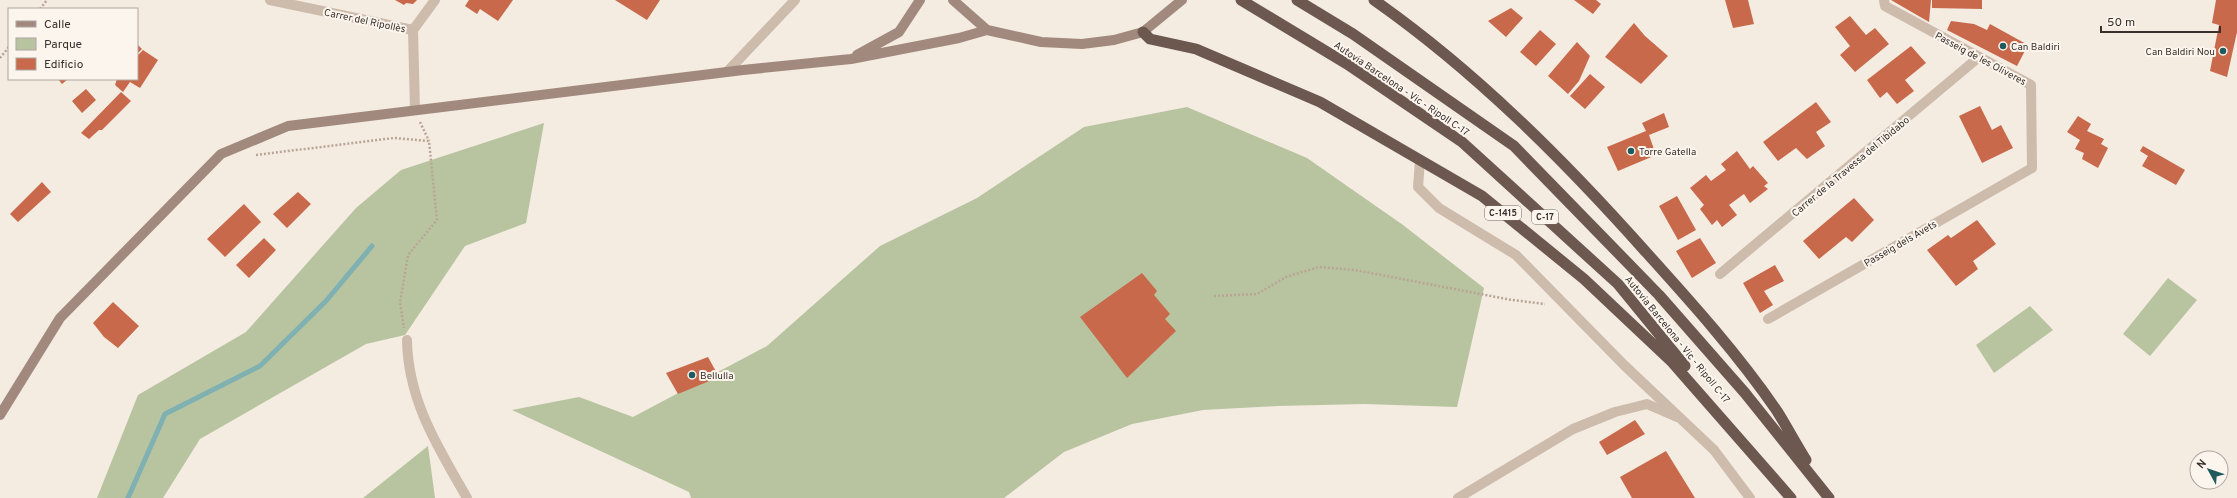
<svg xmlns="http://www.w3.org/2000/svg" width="2237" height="498" viewBox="0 0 2237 498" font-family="Overpass,sans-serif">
  <rect width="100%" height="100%" fill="#f4ebe1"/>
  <!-- green -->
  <path fill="#b8c4a0" d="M1187,107L1307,158L1403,225L1484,288L1457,407L1364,404L1277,406L1203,410L1132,424L1064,452L1004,498H691L689,492L512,410L579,397L633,417L767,346L880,246L977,198L1084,127Z
    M544,123L526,223L465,246L405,335L366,344L200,439L163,498H97L138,395L246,332L356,208L401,170Z
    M2168,278L2197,300L2150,356L2123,334Z
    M2030,306L2053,330L1994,373L1976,345Z
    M428,446L435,498H363Z"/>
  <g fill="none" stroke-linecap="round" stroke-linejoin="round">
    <!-- stream -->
    <path stroke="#7fb0b2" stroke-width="5" d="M128,498L165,414L260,366L326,301L372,246"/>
  </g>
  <!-- building -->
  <path fill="#c8694b" d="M395,0H417L413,4L406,3L404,5Z
    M469,0H513L498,21L480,9L477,14L465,6Z
    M615,0H660L647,20Z
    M1574,0H1596L1601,4L1593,14Z
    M1725,0H1748L1754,24L1733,28Z
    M1891,0H1931L1929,22Z
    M1932,0H1982V9L1932,8Z
    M2216,0H2237V32L2227,77L2210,71L2219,25L2212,23Z
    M1511,8L1523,18L1506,37L1488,21Z
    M1850,16L1866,35L1875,28L1889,44L1855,72L1840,55L1850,46L1835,27Z
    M1951,21L1974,24L1987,30L1990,24L2028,45L2017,66L1947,30Z
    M1634,23L1645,36L1668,56L1641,84L1605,57Z
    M1540,30L1556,44L1536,66L1520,52Z
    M1577,42L1590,56L1579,81L1568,94L1548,76Z
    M137,44L142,49L137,54Z
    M1911,46L1926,63L1905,80L1914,91L1897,104L1887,92L1880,98L1867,80Z
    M143,50L158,60L140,88L130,82L123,92L115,85L117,79H137V56Z
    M1590,74L1605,87L1585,109L1570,96Z
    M58,79H68L62,84Z
    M86,89L96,100L82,113L72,101Z
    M121,92L131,101L102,130H99L89,139L81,133Z
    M1816,102L1831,122L1816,132L1825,146L1807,159L1796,148L1778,161L1763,142Z
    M1980,106L1992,130L2001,125L2013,148L1982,163L1959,116Z
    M1664,113L1669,127L1649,135L1656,155L1618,171L1607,147L1646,131L1642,123Z
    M2078,116L2091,124L2087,131L2104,139L2101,144L2108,148L2098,168L2082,159L2084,153L2075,149L2080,140L2067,132Z
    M2143,146L2185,170L2176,185L2142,166L2148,156L2140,151Z
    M1737,151L1750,169L1753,166L1768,183L1764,186L1768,189L1750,203L1744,194L1729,205L1737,215L1722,227L1717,220L1712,225L1700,209L1704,205L1690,188L1706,175L1711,181L1726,170L1721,164Z
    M42,182L51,192L18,222L10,214Z
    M298,192L311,204L287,228L273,214Z
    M1677,196L1696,230L1678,240L1659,206Z
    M1854,198L1874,220L1852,242L1846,237L1819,259L1803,241Z
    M244,204L261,222L225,257L207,239Z
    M1977,220L1996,244L1973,261L1978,269L1956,286L1927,250L1948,235L1951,238Z
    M264,238L276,250L249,278L236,265Z
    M1700,238L1716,263L1692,278L1676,251Z
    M1775,265L1784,281L1764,291L1773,305L1760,313L1743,283Z
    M1142,273L1157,291L1154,295L1170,314L1165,319L1176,331L1127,378L1080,317Z
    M113,302L139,326L118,348L104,337L93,323Z
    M708,357L719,377L678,394L666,373Z
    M1635,420L1645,434L1607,455L1599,442Z
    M1666,451L1695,498H1632L1620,477Z"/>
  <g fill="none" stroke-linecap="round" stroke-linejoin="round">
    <!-- path -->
    <path stroke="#b9a596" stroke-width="2.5" stroke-dasharray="2 2" stroke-linecap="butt" d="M40,9L47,0
      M0,58L9,47
      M420,122L429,141
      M256,155L394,138L429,141L437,220L408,255L400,303L404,328
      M1214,296L1257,294L1286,277L1319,267L1355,270L1512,300L1545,304"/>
    <!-- service -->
    <path stroke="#cdbbac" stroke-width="10" d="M407,340C408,401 438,447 467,498
      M1458,498L1573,429L1615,412L1647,404L1677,417"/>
    <!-- minor -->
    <path stroke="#cdbbac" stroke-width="10" d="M270,0L413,30
      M727,72L795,0
      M415,110L413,30L435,0
      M1420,160L1418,187L1439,208L1516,255L1624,365L1714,450L1750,498
      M1720,274L1979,57
      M1768,319L2032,168L2031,85L1885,6L1884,0"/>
    <!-- secondary -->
    <path stroke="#a18a7d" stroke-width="10" d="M953,0L987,30L1041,42L1082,44L1114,40L1143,32L1182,0
      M857,55L899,32L920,0
      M0,415L60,318L221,154L288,126L743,70L851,59L959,38L987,30"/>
    <!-- trunk -->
    <path stroke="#6c584f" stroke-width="11" d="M1241,0L1347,64L1462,142L1618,284L1685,366
      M1297,0L1353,34L1514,146L1659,295L1745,393L1829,498
      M1374,0C1475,71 1563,159 1645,251C1691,302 1738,354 1777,411C1787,427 1796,444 1806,460
      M1143,32L1150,39L1196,49L1320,102L1482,196L1584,279L1671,361L1791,498"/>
  </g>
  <!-- markers -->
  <g fill="#1f5a5e" stroke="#fbf5ee" stroke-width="1.5">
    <circle cx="2003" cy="46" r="4"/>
    <circle cx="2223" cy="51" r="4"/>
    <circle cx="1631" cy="151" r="4"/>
    <circle cx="692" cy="375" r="4"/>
  </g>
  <g text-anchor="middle" stroke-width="4" stroke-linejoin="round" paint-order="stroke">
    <!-- shield labels -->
    <g fill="#fbf5ee" stroke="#756b66" stroke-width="1">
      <rect x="1485" y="206" width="36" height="14" rx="3"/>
      <rect x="1532" y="210" width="26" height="14" rx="3"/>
    </g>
    <g font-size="9" font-weight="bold" fill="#3b302b">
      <text x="1503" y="216">C-1415</text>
      <text x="1545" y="220">C-17</text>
    </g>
    <!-- street labels -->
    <g font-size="10" fill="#3b302b" stroke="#fbf5ee">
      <text transform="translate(365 20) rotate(12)" y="4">Carrer del Ripollès</text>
      <text transform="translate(1981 58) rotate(28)" y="4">Passeig de les Oliveres</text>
      <text transform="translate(1402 88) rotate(34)" y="4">Autovia Barcelona - Vic - Ripoll C-17</text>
      <text transform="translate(1850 166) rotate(-40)" y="4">Carrer de la Travessa del Tibidabo</text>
      <text transform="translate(1900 243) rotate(-30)" y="4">Passeig dels Avets</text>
      <text transform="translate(1678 339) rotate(51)" y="4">Autovia Barcelona - Vic - Ripoll C-17</text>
    </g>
    <!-- poi labels -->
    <g font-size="10" fill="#3b302b" stroke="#fbf5ee" text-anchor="start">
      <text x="2011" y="50">Can Baldiri</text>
      <text x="2215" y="55" text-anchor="end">Can Baldiri Nou</text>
      <text x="1639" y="155">Torre Gatella</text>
      <text x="700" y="379">Bellulla</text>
    </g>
  </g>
  <!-- legend -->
  <rect x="8" y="8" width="130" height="72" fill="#fbf5ee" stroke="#aea6a0"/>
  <rect x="16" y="21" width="20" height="6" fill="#a18a7d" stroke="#aea6a0"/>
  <text x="44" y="28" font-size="12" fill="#3b302b">Calle</text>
  <rect x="16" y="38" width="20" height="12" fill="#b8c4a0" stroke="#aea6a0"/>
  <text x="44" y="48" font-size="12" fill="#3b302b">Parque</text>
  <rect x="16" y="58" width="20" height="12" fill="#c8694b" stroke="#aea6a0"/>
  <text x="44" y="68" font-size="12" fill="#3b302b">Edificio</text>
  <!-- north arrow -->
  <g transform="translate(2209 470) rotate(310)"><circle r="19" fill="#fbf5ee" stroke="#aea6a0"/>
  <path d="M0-3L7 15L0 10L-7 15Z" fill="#1f5a5e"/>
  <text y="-6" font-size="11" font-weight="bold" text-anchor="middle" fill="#3b302b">N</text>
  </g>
  <!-- scale -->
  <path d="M2101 26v6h119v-6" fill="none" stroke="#3b302b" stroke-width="2"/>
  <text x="2107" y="26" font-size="12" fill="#3b302b" stroke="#fbf5ee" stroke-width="3" paint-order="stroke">50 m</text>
</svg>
